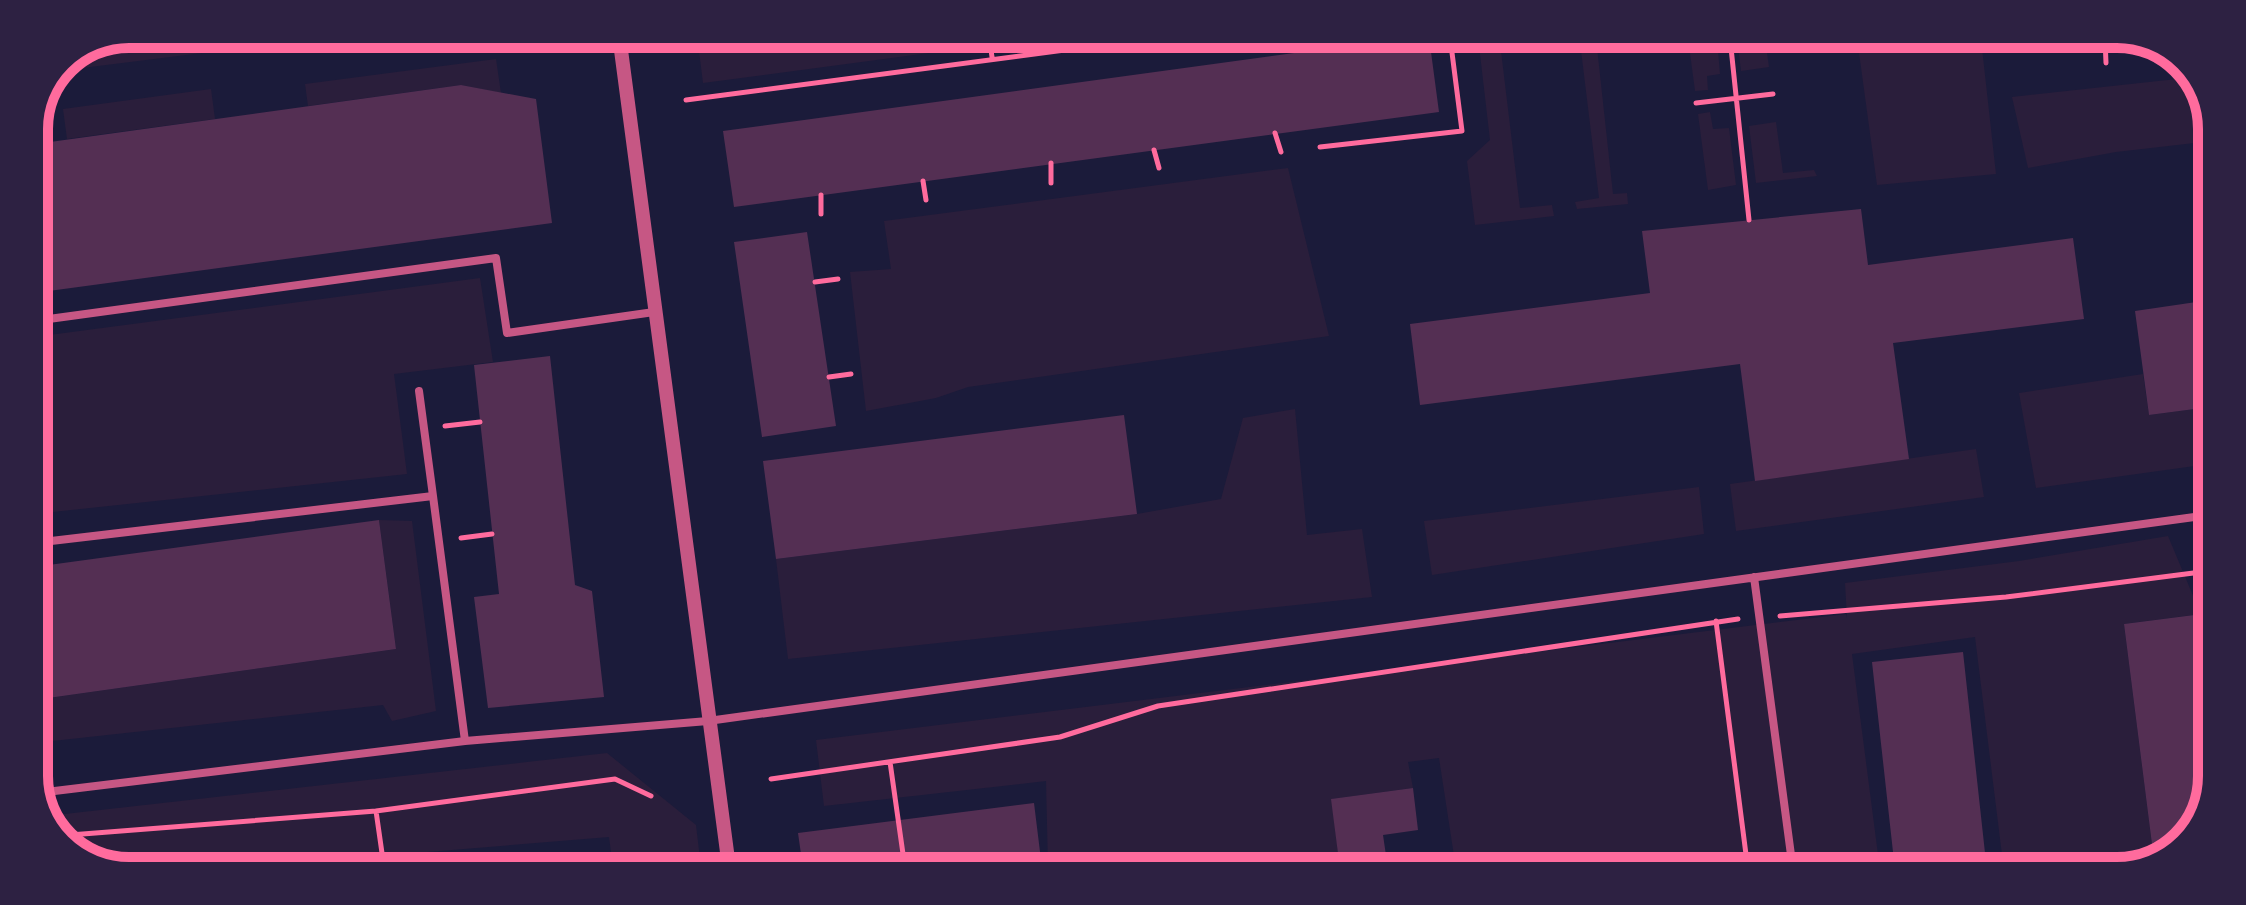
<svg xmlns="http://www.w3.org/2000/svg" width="2246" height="905" viewBox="0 0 2246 905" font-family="'IBM Plex Serif',serif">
  <rect width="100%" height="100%" fill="#1b1b3a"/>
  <!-- green -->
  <path fill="#2a1e3b" d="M129,34L345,35L58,71L62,61Z
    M697,35L957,36L959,49L703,83Z
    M1478,37L1596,38L1613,194L1627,193L1628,204L1577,209L1575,202L1599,198L1580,42L1501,51L1520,208L1552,205L1554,216L1475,225L1467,161L1490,140Z
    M1688,38H1717L1720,74L1707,76L1708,90L1695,91Z
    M1737,38H1765L1769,67L1741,71Z
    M1857,38L1981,39L1996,174L1877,185Z
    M496,59L501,93L461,85L308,106L305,84Z
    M2195,77L2212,122V141L2116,152L2028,168L2012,97Z
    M211,89L215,119L67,139L63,109Z
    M1710,112L1713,129L1729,128L1736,185L1708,190L1698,114Z
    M1776,122L1783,173L1814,170L1817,176L1756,183L1749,126Z
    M1288,168L1329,336L968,387L936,398L866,411L850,272L891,269L884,221Z
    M480,278L493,362L394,374L407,474L34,514V337Z
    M2143,374L2149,415L2210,407L2209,464L2036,488L2019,393Z
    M1295,409L1307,535L1362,529L1372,597L788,659L776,559L1137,514L1221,499L1243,418Z
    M1976,449L1984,497L1736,531L1730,484Z
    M1699,487L1704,534L1432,575L1424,521Z
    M379,520L412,521L436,711L392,721L383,705L34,743V700L396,649Z
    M2168,536L2194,598L2208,604V659L2201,614L2124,624L2154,860L2118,871H2004L1975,637L1852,654L1880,870L1456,869L1439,758L1408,762L1413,788L1332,799L1340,869L1048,868L1046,781L824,806L816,740L1846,614L1847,618L1845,583L2019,561Z
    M607,753L696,825L701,867H613L609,837L256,866H98L53,834L47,816Z"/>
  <!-- building -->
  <path fill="#542f53" d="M1412,37H1429L1439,112L734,207L723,131Z
    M2017,39H2066V41L2018,47Z
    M461,85L536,99L552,223L34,293V123L41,108L46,107L50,142Z
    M1861,209L1868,265L2073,238L2084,319L1893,343L1909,459L1755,481L1740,364L1420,405L1410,324L1650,293L1642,231Z
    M807,232L836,426L762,437L734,242Z
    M2210,300V407L2149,415L2135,311Z
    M550,356L575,585L592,591L604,697L488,708L474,597L499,594L474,365Z
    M1124,415L1137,514L776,559L763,461Z
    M379,520L396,649L34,700V567Z
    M2202,614L2208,659L2207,807L2170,855L2154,860L2124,624Z
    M1963,652L1987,871L1895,870L1872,662Z
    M1413,788L1418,830L1383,835L1388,869H1340L1331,799Z
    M1034,803L1042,868H803L798,833Z"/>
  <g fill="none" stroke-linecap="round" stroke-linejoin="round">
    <!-- path -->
    <path stroke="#ff6b9d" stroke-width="5" d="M989,36L992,57
      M1730,38L1749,220
      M2105,39L2106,63
      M686,100L1163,37
      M1696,103L1773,94
      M1275,133L1281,152
      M1320,147L1462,131L1450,37
      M1154,150L1159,168
      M1051,163V183
      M923,181L926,200
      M821,195V214
      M815,282L838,279
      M829,377L851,374
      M445,426L480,422
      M461,538L492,534
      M1780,616L2006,597L2209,571
      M1716,621L1748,870
      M890,762L905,868
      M771,779L1060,737L1158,706L1738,619
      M376,811L384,867
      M57,836L376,811L615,779L651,796
      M2039,864L2040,871"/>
    <!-- minor -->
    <path stroke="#c65784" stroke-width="8" d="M34,321L496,258L507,333L654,312
      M433,496L465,741
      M34,543L433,496L419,391
      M1754,577L1793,870
      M38,793L465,741L708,721L2209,515"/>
    <!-- tertiary -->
    <path stroke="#c65784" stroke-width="14" d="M619,35L729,867"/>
  </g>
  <!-- crop -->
  <path d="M0 0H2246V905H0ZM129 48H2117A81 81 0 0 1 2198 129V776A81 81 0 0 1 2117 857H129A81 81 0 0 1 48 776V129A81 81 0 0 1 129 48Z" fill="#2d2142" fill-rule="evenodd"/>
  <path fill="none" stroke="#ff6b9d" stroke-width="10" d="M129 48H2117A81 81 0 0 1 2198 129V776A81 81 0 0 1 2117 857H129A81 81 0 0 1 48 776V129A81 81 0 0 1 129 48Z"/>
</svg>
